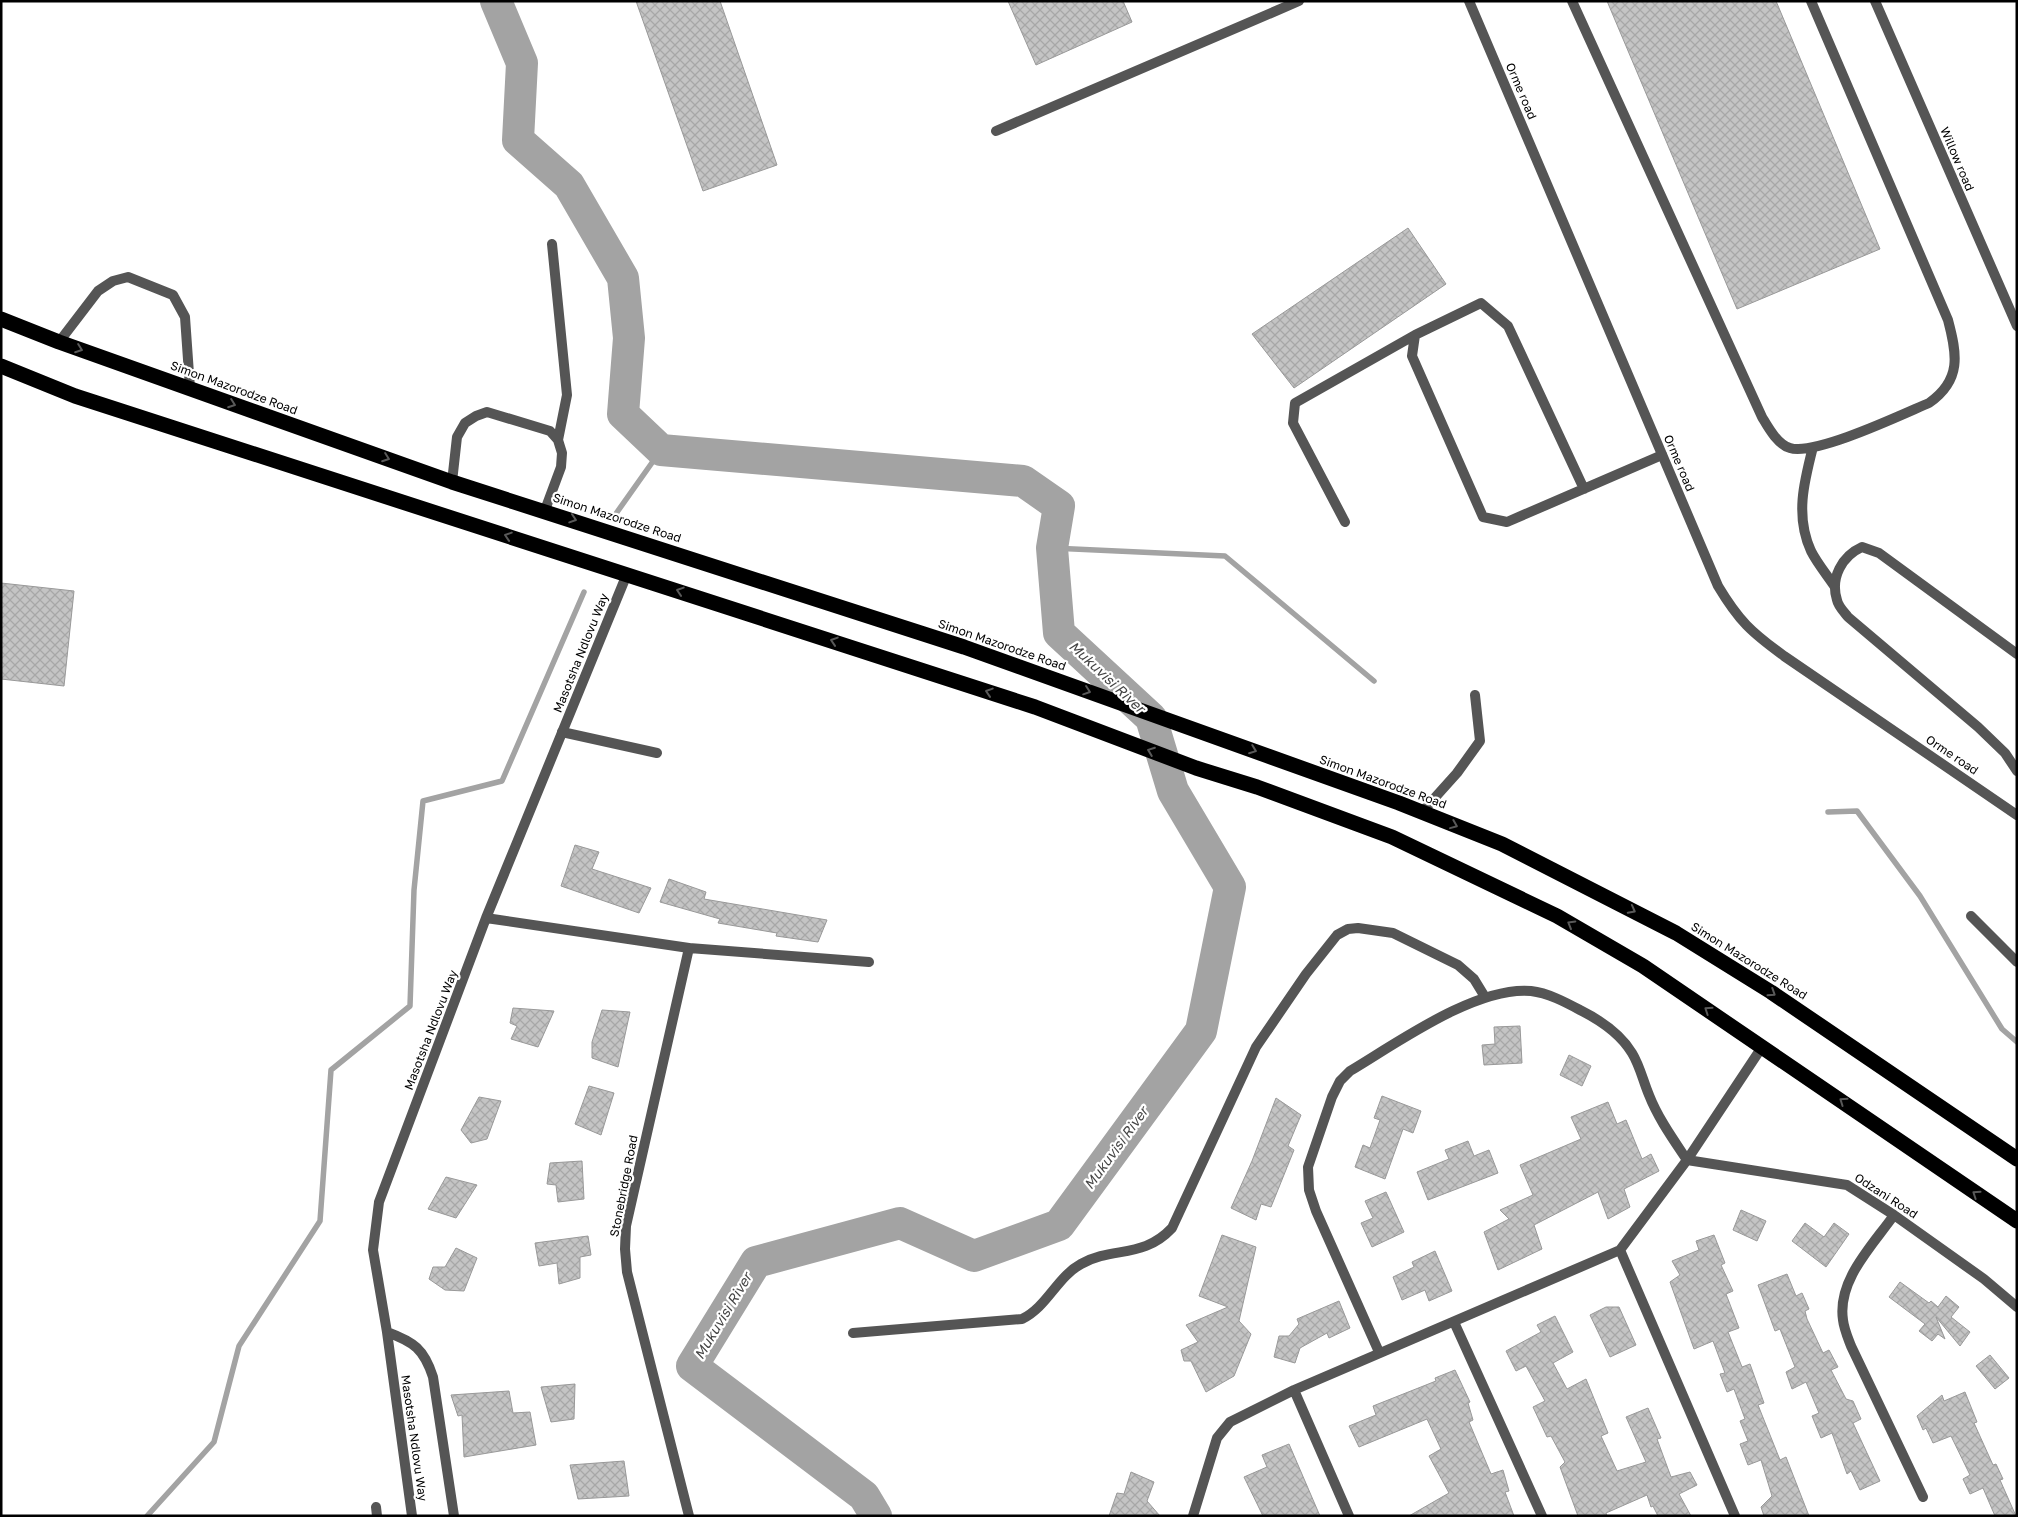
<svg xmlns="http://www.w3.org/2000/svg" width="2018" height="1517" viewBox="0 0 2018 1517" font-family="'Golos Text',sans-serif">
  <defs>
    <pattern id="building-cross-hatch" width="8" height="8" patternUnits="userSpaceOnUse" patternTransform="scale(1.25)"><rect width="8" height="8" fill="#c4c4c4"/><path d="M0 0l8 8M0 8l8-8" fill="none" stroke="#a7a7a7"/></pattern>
  </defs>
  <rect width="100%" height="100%" fill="#fff"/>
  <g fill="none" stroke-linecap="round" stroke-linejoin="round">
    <!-- stream -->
    <path stroke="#a3a3a3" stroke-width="5.5" d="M615,515L661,450
      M1052,548L1225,556L1374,681
      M1828,812L1857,811L1920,896L2002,1029L2017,1042
      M147,1516L214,1442L239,1346L320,1221L331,1070L410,1006L414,890L423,801L502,781L584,592"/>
    <!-- river -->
    <path stroke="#a3a3a3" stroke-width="32" d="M496,1L522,63L518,140L569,185L623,278L629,338L623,414L661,450L1023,481L1059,506L1052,548L1059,633L1151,718L1173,791L1230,887L1201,1031L1059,1225L974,1256L900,1223L756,1262L692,1366L864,1496L876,1516"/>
  </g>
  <!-- building -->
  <path fill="url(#building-cross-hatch)" stroke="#999" d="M636,1H720L777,165L703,191Z
    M1008,1H1123L1132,22L1036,65Z
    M1607,1H1776L1880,249L1737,309Z
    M1408,228L1446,284L1294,388L1252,334Z
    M1,583L74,591L64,686L1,679Z
    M575,845L599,852L592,869L651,888L639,913L561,886Z
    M669,879L706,892L704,899L827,920L818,942L776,936L777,933L718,923L720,919L660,902Z
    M513,1008L554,1011L538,1047L511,1039L517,1026L510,1023Z
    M602,1010L630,1012L618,1067L592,1058V1042Z
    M1520,1026L1522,1063L1484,1065L1482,1045L1495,1044L1494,1027Z
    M1569,1055L1591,1066L1582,1086L1560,1075Z
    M589,1086L614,1093L601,1135L575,1124Z
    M1382,1096L1421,1111L1413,1133L1403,1129L1385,1179L1355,1167L1363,1145L1370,1148L1380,1120L1374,1118Z
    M479,1097L501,1101L487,1139L471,1143L461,1130Z
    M1276,1098L1301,1115L1288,1146L1294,1150L1271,1207L1261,1204L1256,1220L1231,1208L1252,1161Z
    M1608,1102L1617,1124L1626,1120L1642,1159L1651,1154L1659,1171L1624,1189L1630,1207L1608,1219L1598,1192L1534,1225L1542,1249L1498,1270L1484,1232L1509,1219L1500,1210L1533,1195L1520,1165L1581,1139L1571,1117Z
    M1468,1141L1474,1156L1489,1150L1498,1173L1428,1200L1417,1172L1449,1159L1445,1150Z
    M582,1161L584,1199L558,1202L556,1185L547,1184L550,1163Z
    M446,1177L477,1185L456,1218L428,1209Z
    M1386,1192L1404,1232L1372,1247L1361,1223L1373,1218L1365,1201Z
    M1741,1210L1766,1221L1757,1241L1733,1230Z
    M1805,1223L1824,1237L1834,1223L1849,1234L1826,1267L1792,1241Z
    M1222,1235L1256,1247L1239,1321L1251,1334L1234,1376L1206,1392L1191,1361H1184L1181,1350L1198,1342L1186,1325L1228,1307L1199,1296Z
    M1714,1235L1725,1263L1721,1265L1733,1291L1726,1294L1739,1328L1728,1332L1742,1367L1750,1364L1764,1403L1758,1405L1780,1460L1786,1457L1809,1516H1764L1761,1507L1772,1496L1761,1460L1748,1465L1740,1444L1748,1441L1740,1421L1745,1419L1734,1389L1727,1392L1720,1374L1725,1373L1713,1341L1694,1349L1670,1282L1680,1275L1672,1261L1699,1250L1696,1241Z
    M588,1236L591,1255L580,1257V1278L559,1284L557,1263L539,1266L535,1243Z
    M456,1248L477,1258L464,1291L445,1290L429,1279L433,1267H445Z
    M1435,1251L1452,1291L1429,1301L1425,1290L1402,1300L1393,1277L1414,1267L1412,1262Z
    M1787,1274L1796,1296L1802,1293L1809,1309L1805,1311L1807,1319L1823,1353L1829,1350L1838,1367L1831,1370L1846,1399L1853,1401L1861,1419L1853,1423L1880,1481L1860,1490L1851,1471L1847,1474L1832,1433L1821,1438L1812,1416L1819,1413L1806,1382L1792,1389L1786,1372L1795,1367L1780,1329L1775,1331L1758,1285Z
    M1900,1282L1929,1303L1931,1301L1938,1307L1946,1296L1959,1307L1951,1317L1970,1332L1960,1346L1936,1317L1945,1339L1938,1334L1932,1341L1919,1331L1925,1324L1889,1297Z
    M1339,1301L1350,1328L1329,1338L1327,1333L1300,1348L1295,1363L1274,1357L1279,1336H1289L1299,1324L1297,1319Z
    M1606,1307H1619L1636,1345L1610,1357L1590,1315Z
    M1555,1316L1573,1352L1553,1363L1567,1389L1586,1379L1608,1433L1601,1436L1617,1471L1646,1462L1626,1417L1648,1408L1661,1438L1657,1439L1671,1477L1690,1472L1697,1485L1679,1494L1691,1516H1658L1653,1506L1651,1507L1647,1495L1606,1513L1607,1516H1578L1560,1467L1565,1462L1551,1436L1547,1437L1533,1407L1545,1401L1526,1366L1516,1371L1506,1351L1541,1332L1537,1325Z
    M1990,1355L2009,1378L1995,1389L1976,1366Z
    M1455,1370L1470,1402L1468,1403L1473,1420L1469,1422L1491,1474L1503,1470L1509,1491L1505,1492L1514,1516H1409L1449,1493L1429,1456L1441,1449L1427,1419L1359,1447L1349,1426L1376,1415L1373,1406L1436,1381L1435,1378Z
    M575,1384L574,1419L551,1422L541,1387Z
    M509,1391L513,1413L530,1412L536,1445L464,1457L462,1415L458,1416L451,1395Z
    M1965,1392L1977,1422L1974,1423L1993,1465L1996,1464L2003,1479L2000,1480L2016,1516H1995L1983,1488L1970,1494L1963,1479L1970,1475L1951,1436L1933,1443L1926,1428L1923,1430L1917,1416L1942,1395L1944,1401Z
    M1289,1444L1320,1516H1263L1244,1477L1267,1467L1262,1455Z
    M624,1461L629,1496L578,1499L570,1465Z
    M1131,1472L1154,1482L1147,1501L1160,1516H1109L1117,1493L1124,1494Z"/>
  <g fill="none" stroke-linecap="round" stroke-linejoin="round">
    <!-- lane -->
    <path stroke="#555" stroke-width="10" d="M1572,1L1762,417C1768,427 1777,444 1790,448C1815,456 1903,414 1929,403C1962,380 1957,354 1948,320L1811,1
      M552,244L567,395L558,440
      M59,342L98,291L113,281L128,277L173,295L185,317L190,388
      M1813,447C1804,482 1795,516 1811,551C1817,563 1827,575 1835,587
      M452,482L457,437L465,423L476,416L487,412L550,431L558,440L562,453L561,467L545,510
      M1584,489L1508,326L1481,303L1415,335L1412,356L1483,517L1507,522L1662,455
      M1345,522L1293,423L1295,403L1415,335
      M2017,654L1879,553L1862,547C1842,556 1830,578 1837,600C1838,606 1844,612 1848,617L1978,727L2005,753L2017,771
      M562,732L657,753
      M1422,812L1457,773L1480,741L1475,695
      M1971,916L2017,962
      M853,1333L1022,1319C1047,1307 1057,1277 1081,1264C1113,1246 1143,1259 1172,1228L1256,1047L1306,974L1337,935L1348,929L1358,928L1393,933L1458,965L1474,979L1485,997"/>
    <!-- street -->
    <path stroke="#555" stroke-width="10" d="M1469,1L1718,586C1739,621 1751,632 1784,656L2017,815
      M1875,1L2017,326
      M996,131L1299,1
      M486,918L689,948L869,962
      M689,948L626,1226L625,1249L627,1272L689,1516
      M1894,1215C1873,1245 1837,1280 1843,1320C1844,1329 1848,1338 1851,1346L1923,1497
      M1620,1250L1735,1516
      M1454,1322L1542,1516
      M387,1332C414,1342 424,1349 433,1377L454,1516
      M1379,1352L1316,1211L1309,1190L1308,1167L1332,1097L1340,1081L1350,1071C1397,1043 1476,986 1531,991C1548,993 1565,1002 1580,1010C1600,1020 1620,1033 1632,1053C1640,1066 1643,1081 1649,1095C1658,1118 1673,1139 1687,1160L1847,1185L1894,1215L1984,1279L2017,1307
      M1294,1390L1349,1516
      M376,1507L377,1516
      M412,1516L387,1332L373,1250L379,1202L486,918L627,574
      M1193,1516L1217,1438L1230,1422L1294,1390L1620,1250L1687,1160L1762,1047"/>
    <!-- highway -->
    <path stroke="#000" stroke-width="15" d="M1,319L59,342L452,482L964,647L1399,803L1502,844L1676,933L1771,992L2017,1159
      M1,366L75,396L1035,707L1196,768L1257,787L1392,837L1557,916L1643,966L2017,1221"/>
  </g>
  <!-- one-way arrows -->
  <defs><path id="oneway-chevron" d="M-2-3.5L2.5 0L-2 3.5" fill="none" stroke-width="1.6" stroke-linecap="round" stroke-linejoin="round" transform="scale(1.25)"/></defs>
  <g stroke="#595959">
    <use href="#oneway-chevron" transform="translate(79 349) rotate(20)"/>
    <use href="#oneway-chevron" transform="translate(232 404) rotate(20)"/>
    <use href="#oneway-chevron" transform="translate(386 458) rotate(20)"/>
    <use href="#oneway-chevron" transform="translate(573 519) rotate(18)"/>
    <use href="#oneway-chevron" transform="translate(508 536) rotate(-162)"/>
    <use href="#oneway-chevron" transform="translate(680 591) rotate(-162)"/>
    <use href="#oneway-chevron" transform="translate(834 641) rotate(-162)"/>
    <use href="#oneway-chevron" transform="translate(1087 691) rotate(19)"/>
    <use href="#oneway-chevron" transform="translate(989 692) rotate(-162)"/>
    <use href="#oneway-chevron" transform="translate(1253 750) rotate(21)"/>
    <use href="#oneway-chevron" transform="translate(1151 751) rotate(-159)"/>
    <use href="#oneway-chevron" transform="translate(1454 825) rotate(22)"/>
    <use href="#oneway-chevron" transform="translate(1632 910) rotate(28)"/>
    <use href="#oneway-chevron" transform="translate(1571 924) rotate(-150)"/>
    <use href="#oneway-chevron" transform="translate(1772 993) rotate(33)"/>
    <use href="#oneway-chevron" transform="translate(1708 1010) rotate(-146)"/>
    <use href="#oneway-chevron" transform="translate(1843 1101) rotate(-145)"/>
    <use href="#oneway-chevron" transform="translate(1976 1194) rotate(-146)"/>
  </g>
  <g text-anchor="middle" stroke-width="4.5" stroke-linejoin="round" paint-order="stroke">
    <!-- street labels -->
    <g font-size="12" fill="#000" stroke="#fff">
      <text transform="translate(1521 91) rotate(67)" y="4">Orme road</text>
      <text transform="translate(1957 159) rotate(67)" y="4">Willow road</text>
      <text transform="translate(234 388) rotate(20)" y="4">Simon Mazorodze Road</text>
      <text transform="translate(1679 463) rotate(67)" y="4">Orme road</text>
      <text transform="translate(617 518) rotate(18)" y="4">Simon Mazorodze Road</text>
      <text transform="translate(1002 645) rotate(19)" y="4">Simon Mazorodze Road</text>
      <text transform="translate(581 653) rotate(-68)" y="4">Masotsha Ndlovu Way</text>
      <text transform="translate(1952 755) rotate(34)" y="4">Orme road</text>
      <text transform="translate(1383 782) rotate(20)" y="4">Simon Mazorodze Road</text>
      <text transform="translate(1749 961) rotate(32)" y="4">Simon Mazorodze Road</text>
      <text transform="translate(431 1030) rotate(-69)" y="4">Masotsha Ndlovu Way</text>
      <text transform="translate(624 1186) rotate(-79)" y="4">Stonebridge Road</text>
      <text transform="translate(1886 1196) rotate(33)" y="4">Odzani Road</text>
      <text transform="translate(414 1438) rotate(82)" y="4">Masotsha Ndlovu Way</text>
    </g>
    <!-- water labels -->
    <g font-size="14" font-style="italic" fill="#444" stroke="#fff">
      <text transform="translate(1107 677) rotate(43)" y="5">Mukuvisi River</text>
      <text transform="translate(1116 1148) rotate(-54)" y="5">Mukuvisi River</text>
      <text transform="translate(723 1316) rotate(-59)" y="5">Mukuvisi River</text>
    </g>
  </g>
  <!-- border -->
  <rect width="2018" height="1517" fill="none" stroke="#000000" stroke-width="5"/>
</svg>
